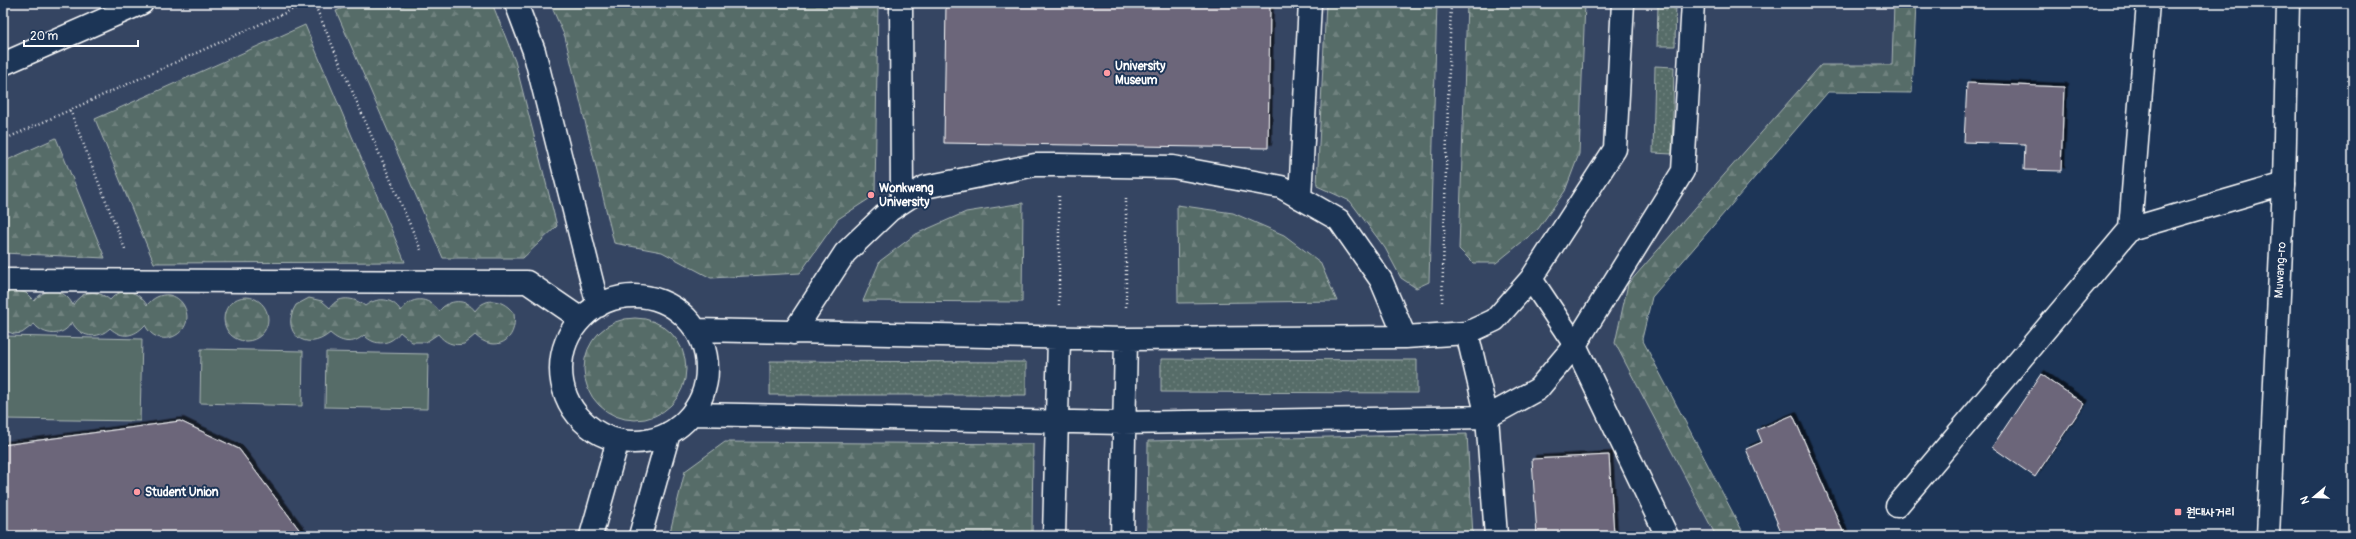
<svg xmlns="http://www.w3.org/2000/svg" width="2356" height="539" viewBox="0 0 2356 539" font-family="Pangolin,'Poor Story',sans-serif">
  <defs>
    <pattern id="grass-dots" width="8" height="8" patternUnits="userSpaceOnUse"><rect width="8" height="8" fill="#566c68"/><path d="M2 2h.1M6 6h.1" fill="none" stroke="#6f827f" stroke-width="1.8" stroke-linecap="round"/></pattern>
    <pattern id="forest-firs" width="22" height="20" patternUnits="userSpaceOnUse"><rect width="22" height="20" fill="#566c68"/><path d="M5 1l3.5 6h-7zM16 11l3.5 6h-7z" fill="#6f827f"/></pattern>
    <filter id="shadow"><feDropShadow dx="3.5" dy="-3.5" stdDeviation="0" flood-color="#0009"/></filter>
  </defs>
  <rect width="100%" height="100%" fill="#1d3557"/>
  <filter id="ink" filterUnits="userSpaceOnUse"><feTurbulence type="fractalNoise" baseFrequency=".025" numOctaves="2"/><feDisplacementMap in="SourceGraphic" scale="8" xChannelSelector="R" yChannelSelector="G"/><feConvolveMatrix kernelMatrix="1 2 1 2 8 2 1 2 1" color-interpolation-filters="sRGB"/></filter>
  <g filter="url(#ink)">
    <!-- built -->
    <path fill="#354462" d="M3,3H1916L1912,93L1828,92L1652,297L1642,339L1745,536H3Z"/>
    <!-- grass -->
    <path fill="url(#grass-dots)" stroke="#aab6b4" d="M1658,3H1676L1675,46H1657Z
      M1655,66L1674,67L1672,154L1653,153Z
      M1161,359L1417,360V393L1161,392Z
      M770,361L1026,362V395H770Z"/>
    <!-- forest -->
    <path fill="url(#forest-firs)" stroke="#aab6b4" d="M354,3H492L515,61L557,226L523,258H443L336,11Z
      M550,3H878L875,195L838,219L800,273L711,278L662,252L614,243L565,37Z
      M1326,3H1437L1429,282L1416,288L1401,278L1385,248L1350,201L1317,186Z
      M1467,3H1585L1579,154L1565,191L1538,229L1496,263H1473L1459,249Z
      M1894,3H1916L1912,93L1828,92L1652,297L1642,339L1745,536H1716L1615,343L1628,284L1821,65H1892Z
      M305,25L405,262L154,263L95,119Z
      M56,138L105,258L3,253V162Z
      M1023,203L1022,302L863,301L880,261L916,234L966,212Z
      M1177,205L1233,213L1284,235L1320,262L1337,301L1178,303Z
      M12,290L26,293L34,301C46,286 64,288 73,305C82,290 97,289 110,300C122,286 138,291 147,305C153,298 160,294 169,295C175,296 181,300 184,306C198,332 159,353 145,325C134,337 122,339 110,328C98,340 80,338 72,322C63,338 44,336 34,324L22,333L14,334L3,330V294Z
      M224 319a22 22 0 1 1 44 0a22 22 0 1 1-44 0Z
      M309,298L322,301L330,308C338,295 354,297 365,306C377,297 392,297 401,311C411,296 428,296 439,311C449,299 466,298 475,311C486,295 505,300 514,314C518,341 495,354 475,335L464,344C453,346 445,343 438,334L426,342H412L400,332C391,345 375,347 364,335C353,345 341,343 330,333C306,354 279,332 296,305Z
      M584 369a51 51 0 1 1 102 0a51 51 0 1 1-102 0Z
      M1467,434L1473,536H1147L1148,441Z
      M725,442L1033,444L1032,536H669L685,471Z"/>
    <!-- garden -->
    <path fill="#566c68" stroke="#aab6b4" d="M3,336L142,339L140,421L3,419Z
      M201,349L303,351L302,406L200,403Z
      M326,352L428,354L427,409L325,407Z"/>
    <!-- building -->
    <path fill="#6c667a" stroke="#fff" filter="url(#shadow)" d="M946,3H1270L1268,148L944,143Z
      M1967,83L2064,87L2061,171L2024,170L2025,144L1964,142Z
      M2041,374L2084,404L2035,477L1992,447Z
      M1793,415L1845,536H1783L1746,449L1762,442L1757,430Z
      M180,421L239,449L304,536H3V445Z
      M1609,455L1614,534L1537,536L1532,459Z"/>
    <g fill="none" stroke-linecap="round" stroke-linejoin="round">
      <!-- lane casing -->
      <g stroke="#fff" stroke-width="25">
        <path id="lane" d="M516,3L534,51L598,306
          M901,3L902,201
          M3,64L142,3
          M1300,198L1310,3
          M2130,229L2148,3
          M1531,279L1575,345L1667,536
          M3,280L527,282L581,319
          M561 369a73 73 0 1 1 146 0a73 73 0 1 1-146 0Z
          M696,330L1126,339L1405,337L1467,333L1495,320L1531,279L1615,149L1623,3
          M793,333L845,253L890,210L925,187L1035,165H1059L1173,167L1281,187L1339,220L1381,280L1405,337
          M1467,333L1487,417L1496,536
          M692,414L1123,423L1487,417L1538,389L1575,345L1683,171L1693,3
          M1897,506L2130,229L2284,184
          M591,536L618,440
          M640,536L669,433
          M1054,536L1059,338
          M1122,536L1126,339"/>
      </g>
      <!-- secondary casing -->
      <g stroke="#fff" stroke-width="25">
        <path id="secondary" d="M2268,536L2284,184L2288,3"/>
      </g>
      <!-- path -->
      <path stroke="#fff" stroke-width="2.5" stroke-dasharray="1 3" stroke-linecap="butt" d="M314,3L421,250
        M3,140L70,110
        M1059,196V307
        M1126,198V307
        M125,249L70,110L307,3
        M1442,302L1451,3"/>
      <!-- lane -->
      <use href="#lane" stroke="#1d3557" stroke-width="22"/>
      <!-- secondary -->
      <use href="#secondary" stroke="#1d3557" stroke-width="22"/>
    </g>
  </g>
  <!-- markers -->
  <g fill="#ff9aa2" stroke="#1d3557" stroke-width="1.5">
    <circle cx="1107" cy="73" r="4"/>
    <circle cx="871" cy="195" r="4"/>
    <circle cx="137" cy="492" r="4"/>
    <rect x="2174" y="508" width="8" height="8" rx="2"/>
  </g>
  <g text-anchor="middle" stroke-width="4" stroke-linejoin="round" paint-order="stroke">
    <!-- poi labels -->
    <g font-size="12" font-weight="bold" fill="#fff" stroke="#1d3557" text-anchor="start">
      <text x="1115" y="70">University<tspan x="1115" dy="14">Museum</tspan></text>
      <text x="879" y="192">Wonkwang<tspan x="879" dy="14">University</tspan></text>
      <text x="145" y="496">Student Union</text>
      <text x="2186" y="516">원대사거리</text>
    </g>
    <!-- street labels -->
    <g font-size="12" fill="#fff" stroke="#1d3557">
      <text transform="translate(2280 270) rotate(-87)" y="4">Muwang-ro</text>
    </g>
  </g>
  <!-- margin -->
  <rect width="2356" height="539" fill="none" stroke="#1d3557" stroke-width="16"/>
  <rect x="8" y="8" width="2340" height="523" fill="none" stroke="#fff" stroke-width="1.5" filter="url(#ink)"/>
  <!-- north arrow -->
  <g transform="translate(2314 497) rotate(251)" stroke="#1d3557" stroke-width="3" paint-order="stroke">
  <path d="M0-3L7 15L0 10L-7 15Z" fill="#ffffff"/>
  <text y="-6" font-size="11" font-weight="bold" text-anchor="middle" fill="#ffffff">N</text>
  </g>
  <!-- scale -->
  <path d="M24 40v6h114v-6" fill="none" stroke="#ffffff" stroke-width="2"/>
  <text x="30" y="40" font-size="12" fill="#ffffff" stroke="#1d3557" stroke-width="3" paint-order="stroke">20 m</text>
</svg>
